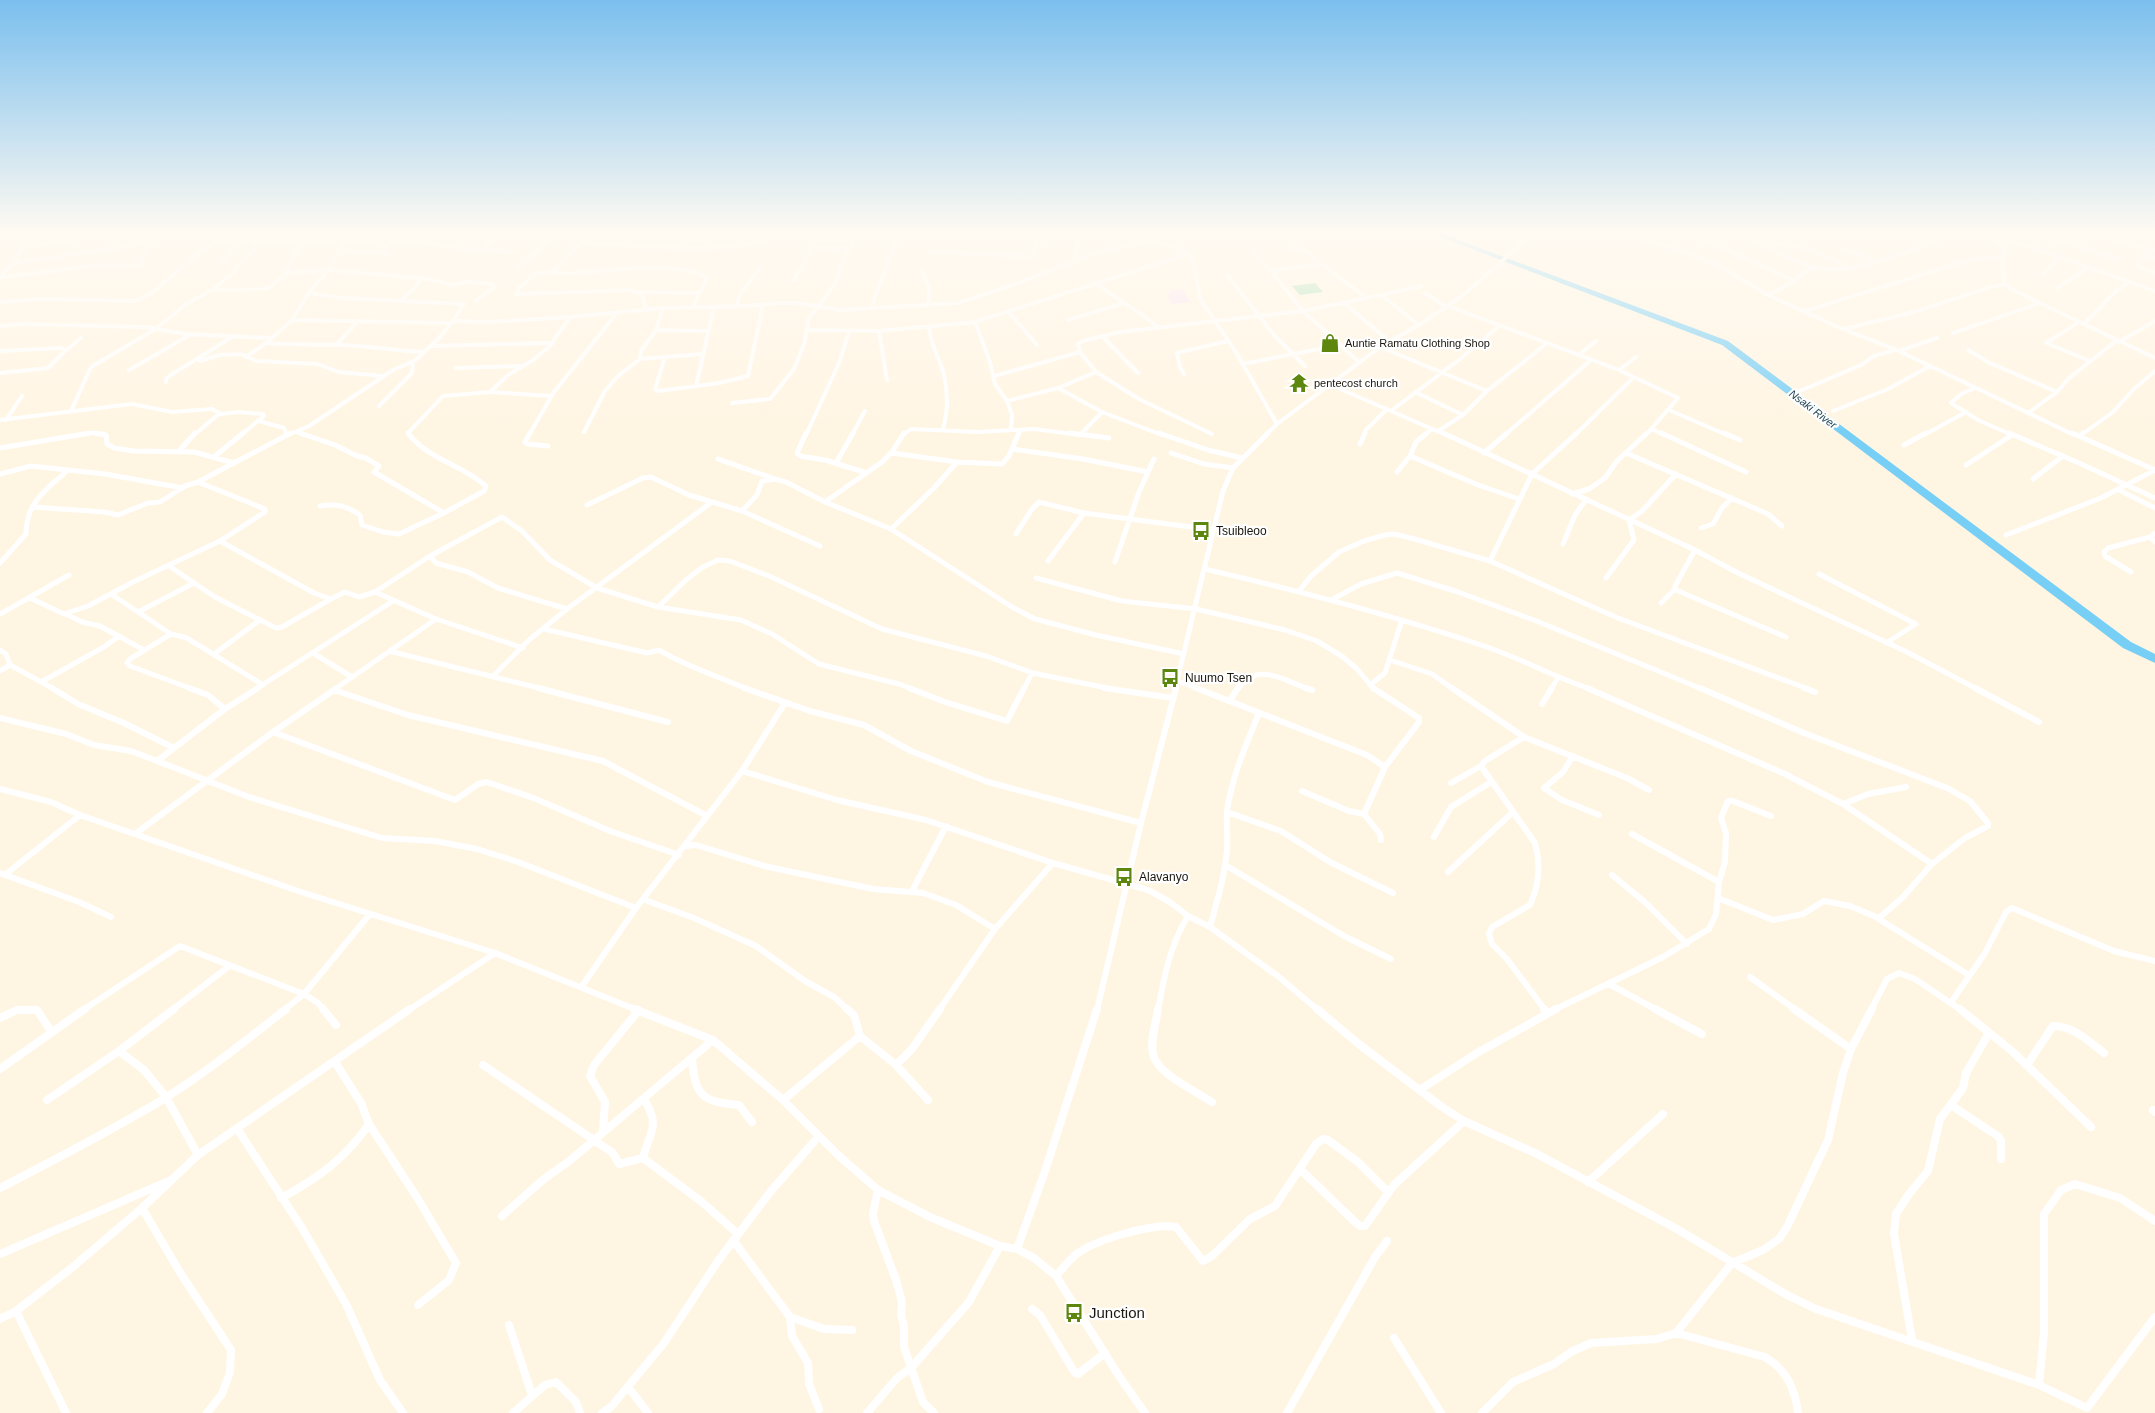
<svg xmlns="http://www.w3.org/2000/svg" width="2155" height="1413" viewBox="0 0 2155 1413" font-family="Helvetica,sans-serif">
  <rect width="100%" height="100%" fill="#fff5e3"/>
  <!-- commercial -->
  <path fill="#fae5f5" d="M1183,289L1190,302L1172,304L1167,294L1171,293L1170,291Z"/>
  <!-- green -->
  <path fill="#ace1b5" d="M1315,283L1323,292L1300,295L1292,286Z"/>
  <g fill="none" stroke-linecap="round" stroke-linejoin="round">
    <!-- river -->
    <path fill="#78cff6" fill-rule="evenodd" d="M1428,232H1437L1728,341L2131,642L2155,654V663L2123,648L1722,345Z"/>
    <!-- minor-far3 -->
    <path stroke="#fff" stroke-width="4" d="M500,232L551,239L518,267
      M995,232L1144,236L1185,252L1193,259L1200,299L1236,352L1277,424
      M1625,232L1716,264L1768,295L1838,327L1899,351L2074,435
      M1686,232L1795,281L1768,295
      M1738,232C1766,245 1795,265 1826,269C1858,273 1923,247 1953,232
      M1821,232L1843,238L1851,237L1854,232
      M1979,232L1995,238L2005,248L2002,266L2005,284L2019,293L2155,358
      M2032,232L2121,260
      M2090,232L2152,251
      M2142,232L2155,236
      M180,238L190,232
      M1996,238L2040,250L2155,291
      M1870,239L1883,232
      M216,240L299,243L396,238L458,248L517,252
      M302,243L286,271L287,273L328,270L430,279L451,285L468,282L493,284L494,287L476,301
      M580,243C639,244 732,259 785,232
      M1766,245C1795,241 1823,254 1849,267
      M20,248L114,232
      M1291,248L1308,252L1321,264
      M485,249L499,232
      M2155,249L2139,261L2137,266L2155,273
      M1844,250L1875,260
      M340,251L378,252
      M931,251L1029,257L1034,255L1036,245L1046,233
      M1253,251L1271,271
      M1690,253L1697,250L1705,240
      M388,254L378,252L396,238L391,232
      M2147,256L2155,258
      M1075,260L1078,234
      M14,263L128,246L152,240
      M221,263L233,248L242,242
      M1321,264L1367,298L1303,311L1271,271Z
      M921,270L929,287L928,306
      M553,272L580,243L584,232
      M2044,274L2059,258
      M1227,275L1274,335L1305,366
      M0,277L16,261L26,232
      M0,278L97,265H138L144,261L141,258C148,250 150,240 157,232
      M794,280L812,248H849
      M1795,281L1805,271L1818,267
      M1096,284L1144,316L1159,328
      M2057,288L2087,268
      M212,290L264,289L270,287L287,273
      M640,292L700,293
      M309,293L341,298L464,304L453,321L488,322L570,317
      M1425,293L1446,307
      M1381,295L1419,325
      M1367,298L1421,286
      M400,301L416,287L420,279
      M0,302L43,299L136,301L152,293L194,257L232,232
      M1343,302L1389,341
      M736,306L742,291L760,268
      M1448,306L1619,370L1678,398L1646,435
      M871,308L899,232
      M646,310L642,294L630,290L516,294L520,287L536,273C550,272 564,274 578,273C611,271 680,260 707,278L693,307
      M1805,311L1969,260L2003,256
      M1009,312L1037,345
      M292,320L451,323
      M1068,320L1124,303
      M975,322L990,362L995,384L1007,401L1012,415L1011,429
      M2079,322L2046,343L2090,361
      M2084,324L2117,290L2128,283
      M0,326L24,324L145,327L186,334L272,338
      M929,327C930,345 940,358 944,375C948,393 948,412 943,429
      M1844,329L1914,312L1990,287L2005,284
      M656,330L707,331
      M808,330L879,331L975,322L1188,254
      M879,331L887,380
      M1953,333L2040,303
      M1102,336L1138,373
      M2119,342L2155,321
      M266,343C292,345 317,344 343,345C370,346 397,351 424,352
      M336,345L358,321
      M430,346L553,343
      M1380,347L1487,391L1546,344
      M1968,350L1990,363L2057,392
      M0,351L62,348L65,351L48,368L0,373
      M65,351L81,338
      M1899,351L1937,338
      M1579,355L1596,341
      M246,357L266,343L291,321L312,288L328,271L342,245L347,242
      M665,357L655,389L658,391L719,383L748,376L763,305
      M640,359L702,354
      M200,361L219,355L241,354L257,361L318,364L338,372L384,376
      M1242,364L1340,345
      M456,368L521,366
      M129,370L190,335
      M1619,370L1636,357
      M1096,372L1139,399L1212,434
      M1184,374L1180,367L1177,353L1228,341
      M994,376L1080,352
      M166,382V379L171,375L232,337
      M1329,384L1446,435
      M696,386L714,307
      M1058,388L1102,412L1162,435
      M1975,388L1961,394L1951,403L1978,420L2012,435
      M490,392L552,396
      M1415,392L1463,415
      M1795,393L1861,365L1874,356L1895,350
      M1007,401L1058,388L1096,372L1080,352L1078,344L1083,341L1120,332L1303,311L1359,362
      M732,403L770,399L794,369L804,344L809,318L834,285L856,232
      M379,406L412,373L413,365L411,363
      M1669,410L1727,435
      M71,411L91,367L154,330L185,305L211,290L232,274L259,242
      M1391,411L1460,359L1499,326
      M1833,411L1888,389L1930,366
      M2028,413L2057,392L2068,379L2116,341
      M220,414L239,412L263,414L264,416L241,435
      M0,420L132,404L172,412L212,409L220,413L194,435
      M6,420L22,396
      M259,421L284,428L287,435
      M1652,429L1664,435
      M1438,431L1463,415L1487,391
      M296,432L304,435
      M584,432L605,391L618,376L640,359L641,351L656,330L663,308
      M1081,434L1102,412
      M80,435L93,433L103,435
      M288,435L309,426L393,370L416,360L440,337L453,321
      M409,435L408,433L443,396L490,392L508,375L533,360L549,347L570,317L663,308L746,306L780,303H796L841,310L958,303L1013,285L1096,253L1145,242L1153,238
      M529,435L554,392L616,314
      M806,435L839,363L849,332
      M852,435L865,411
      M903,435L911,429L978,432L1034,429L1080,435
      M1018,435L1020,430
      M1266,435L1277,424L1380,347L1419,325L1461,297L1535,232
      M1364,435L1366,430L1387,409
      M1425,435L1432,429
      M1505,435L1591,360
      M1575,435L1633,378
      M1924,435L1966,412
      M2081,435L2113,412L2134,389L2155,371"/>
    <!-- minor-far2 -->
    <path stroke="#fff" stroke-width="5" d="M95,433L106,435L107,444L114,448L134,451L194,452L234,463
      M300,433L335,445L357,456L366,458L379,466L374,472L444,513
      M530,433L525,442L527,444L548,446
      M806,433L797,453L800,456L825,460L867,473
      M1070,433L1109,438
      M1159,433L1208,450L1242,458
      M1443,433L1695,550L1738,573L1907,652L1977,689
      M1661,433L1746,472
      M1724,433L1740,440
      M2009,433L2079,463L2155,498
      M2072,433L2155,470
      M2079,436L2083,433
      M1360,444L1365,433
      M1904,445L1926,433
      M0,448L90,433
      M1013,449L1083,459L1148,472
      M180,450L195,433
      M892,453L957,462
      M1171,453L1204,464L1233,468
      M1484,453L1507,433
      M1626,453L1768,514L1782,526
      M1410,456L1478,485L1519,499
      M214,457L243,433
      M718,459L775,479
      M836,463L853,433
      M1966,465L2012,435
      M1397,472L1410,456L1416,442L1427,433
      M0,474L31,466L105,474L183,488
      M2033,479L2063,456
      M2119,490L2155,508
      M1572,494L1589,489L1605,478L1617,461L1647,433
      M825,502L882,462L892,452L904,433
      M587,505L643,478L651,477L689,495L742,511L820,546
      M320,506C336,503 347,506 360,515L362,525L383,532L399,534L444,513L484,491L486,486C462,464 428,460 408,433
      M33,507L104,512L118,515L148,503L160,502L185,486L198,482L291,433
      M742,511L757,495L762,481L775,479L786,482L825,502L891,529L1012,607L1035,619L1096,635L1184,654
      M1629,520L1642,511L1676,474
      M1701,528L1713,524L1722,508L1732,498
      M891,529L934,488L957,462L1002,464L1009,456L1019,433
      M2155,533L2150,537L2155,542
      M1016,534L1032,509L1039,502L1084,513L1214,530
      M2006,535L2101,498L2155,470
      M220,541L314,593L331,599L345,592L359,597L375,592L436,619L523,648
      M1563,544L1575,515L1586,500
      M1695,550L1675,586L1676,590L1786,637
      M430,556L436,563L468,572L498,588L567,609
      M1048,561L1084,513
      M1490,561L1618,618L1808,689
      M1115,562L1139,492L1154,459
      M0,563L26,534C26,502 46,490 67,471
      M169,566L215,597L276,628L282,627L331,599
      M1205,569C1299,591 1392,615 1484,646C1520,658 1554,677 1590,689
      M2131,572L2105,556L2104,552L2108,548L2150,537
      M1819,574L1916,624L1886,643
      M1036,578L1122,601L1196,609L1285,630L1317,641L1343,657L1357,669L1374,689
      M1606,578L1634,540L1629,520
      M1299,591L1311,576L1339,552L1364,541L1385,535L1394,534L1411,538L1490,561L1532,474L1577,433
      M375,592L430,556L502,517L522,531L550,560L597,588L658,607L741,620L772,634L819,664L899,684L912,689
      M111,594L171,634L187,638L263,685
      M30,598L64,614L88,606L133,582L220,541L265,512V509L198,482
      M1331,600L1361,584L1397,573L1458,592L1534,620L1702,689
      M1661,603L1675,589
      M658,607L686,580L703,567L718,560L730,561L769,576L882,629L986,656L1033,673L1112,689
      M138,612L194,583
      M0,614L69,575
      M66,614L82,622L100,626L144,650
      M544,629L647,653L659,650C687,667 718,676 747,689
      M171,634L130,659L127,663L130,666L192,689
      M0,650L6,654L10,665L0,671
      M389,651L543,689
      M313,653L352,677
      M214,654L260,620
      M1390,660L1432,674L1453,689
      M10,665L54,689
      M493,676L529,640L567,609L712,502
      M1178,681L1199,689
      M41,682L104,647L119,636
      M1370,685L1385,673L1402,620
      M256,689L393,601
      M335,689L436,619
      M1024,689L1032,673
      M1175,689L1223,491L1233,468L1268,433
      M1238,689C1258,660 1284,681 1309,689
      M1551,689L1558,678"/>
    <!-- minor-far1 -->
    <path stroke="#fff" stroke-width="6" d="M52,688L78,704L124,723L174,748
      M189,688L208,695L225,709
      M258,688L225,709L157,761L249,797L382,838L435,841L477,849L518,862L636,908
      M538,688L668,722
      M744,688L810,711L864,725L911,751L988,782L1141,823
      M909,688L945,702L1007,721L1024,688
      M1104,688L1173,698
      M1196,688L1367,755L1385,767
      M1305,688L1312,690
      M1452,688L1524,737L1627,778L1649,790
      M1587,688L1785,774L1843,804L1868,794L1906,787
      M1700,688L1804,733L1947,788L1970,801L1988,823V826L1965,838L1932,864L1902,898L1879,918
      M1804,688L1815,692
      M1975,688L2039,722
      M334,690L408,715L603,761L707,816
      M1230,700L1238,688
      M1542,704L1552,688
      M0,718L66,734L94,745L131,751L157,761
      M273,732L455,800L478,784L487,782L536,799L610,831L679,855
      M1524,737L1485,761L1481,766L1535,843C1541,864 1539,885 1530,905L1492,927L1489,934L1492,944L1507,959L1545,1010
      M1573,756L1563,772L1544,788L1562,800L1599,815
      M742,771L837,800L926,820L1053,863L1148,890L1170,902L1188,916L1210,927L1279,977L1318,1010
      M1451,783L1481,766
      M0,789L51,802L80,815L301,892L495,953L637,1010
      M1302,791L1349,811L1364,814L1385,767L1419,722V718L1373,688
      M1843,804L1932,864
      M1227,812L1281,831L1330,862L1393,893
      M1364,814L1380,834L1381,840
      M135,834L273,732L337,688
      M1632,834L1719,882
      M1434,837L1451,807L1491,782
      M686,846L696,845L764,866L873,889L923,893L956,905L995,929
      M1225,865L1344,936L1391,959
      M1448,872L1513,812
      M0,873L79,902L111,917
      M6,874L80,815
      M1612,875L1647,904L1687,944
      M912,891L946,826
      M1718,898L1773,920L1803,914L1824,901L1850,906L1874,916L1969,975
      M645,900L694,918L756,946L805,981L834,997L848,1010
      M1210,927C1217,901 1225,876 1227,849C1228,836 1226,823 1227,811C1232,776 1246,745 1259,713
      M1750,977L1796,1010
      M1609,984L1657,1010
      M582,986L636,908L742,771L785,703
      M1952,1001L1985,953L2006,912L2012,908L2114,951L2155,961
      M83,1010L180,946L304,994L318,1003L324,1010
      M172,1010L228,967
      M284,1010L304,994L370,914
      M409,1010L495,953
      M939,1010L995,929L1053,863
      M1097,1010L1141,823L1176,688
      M1158,1010C1164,977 1170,945 1188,916
      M1554,1010L1663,957L1709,929L1716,914L1719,882L1725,862L1726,833L1721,818L1728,801H1733L1771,816
      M1871,1010L1887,979L1899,973L1915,979L1961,1010"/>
    <!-- minor -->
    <path stroke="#fff" stroke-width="8" d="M323,1009L336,1025
      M634,1009L713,1040L783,1100L838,1155L878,1190L930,1217L1000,1246L1017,1249L1034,1258L1056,1276L1119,1376L1145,1413
      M847,1009L854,1015L860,1036
      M1158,1009C1156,1023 1150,1040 1153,1054C1156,1073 1197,1092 1212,1102
      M1317,1009L1360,1045L1442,1107L1464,1121L1537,1154L1677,1229L1787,1295L1816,1309L2039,1385L2087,1408L2155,1317
      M1544,1009L1547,1013
      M1655,1009L1702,1034
      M1794,1009L1851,1049
      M1960,1009L2013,1052L2091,1127
      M0,1018L17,1010H37L51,1031
      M119,1051L144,1070L166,1097L198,1155
      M692,1058C695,1096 702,1102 739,1105L752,1122
      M335,1062L361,1103L369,1124L418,1199L456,1263L449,1280L418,1305
      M483,1065L613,1153L619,1164L643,1158L702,1202L738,1234
      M896,1065L928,1100
      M2027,1065L2053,1026C2074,1026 2088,1041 2104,1053
      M0,1069L85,1009
      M1421,1089L1477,1053L1556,1009
      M47,1100L119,1051L174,1009
      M783,1100L860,1036L896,1065L912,1049L940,1009
      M1951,1105L1999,1137L2001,1141V1159
      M2153,1110L2155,1112
      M238,1130L302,1228L346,1304L380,1380L403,1413
      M603,1132L605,1102L590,1076L594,1065L639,1010
      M643,1158C650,1130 661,1127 644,1099
      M1300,1169L1353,1220L1360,1226H1365L1394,1185L1464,1121
      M1588,1182L1663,1114
      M0,1188C56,1159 113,1130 167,1097C209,1070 247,1040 286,1009
      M878,1190L873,1213L874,1221L896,1280L902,1302L901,1315L904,1326V1347L923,1402L934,1413
      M281,1198C317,1179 346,1158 369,1124
      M142,1208L181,1274L231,1350L230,1372L222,1394L207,1413
      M502,1216L545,1178L568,1162L713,1040
      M733,1240L790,1317L824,1329L852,1330
      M1017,1249L1044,1174L1097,1009
      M0,1254L169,1181
      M1056,1276C1062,1269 1068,1262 1074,1256C1093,1240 1152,1223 1176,1227L1203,1261L1212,1256L1250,1219L1275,1206L1316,1144L1323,1139L1328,1140L1358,1162L1388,1192
      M1032,1309L1040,1315L1075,1373L1078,1374L1105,1353
      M16,1311L66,1413
      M790,1317L792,1336L808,1363L809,1384L819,1409
      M0,1319L16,1311L74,1266L142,1208L198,1155L410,1009
      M509,1325L532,1395
      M1676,1333L1765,1357C1787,1370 1795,1389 1798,1413
      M1394,1338L1441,1413
      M1912,1340L1894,1234L1896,1214L1909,1194L1928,1171L1940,1119L1963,1088L1966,1073L1989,1033
      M2039,1385L2044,1332V1214L2061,1190L2075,1184L2120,1198L2155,1221
      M628,1387L648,1413
      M513,1413L545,1385L556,1382L576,1402L580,1413
      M602,1413L611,1407L664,1343L718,1261L771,1191L819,1136
      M867,1413L897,1378L911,1368L969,1302L1000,1246
      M1287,1413L1375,1257L1387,1241
      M1482,1413L1513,1382L1554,1364L1571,1352L1591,1343L1657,1339L1676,1333L1732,1263L1763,1250L1779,1239L1787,1227L1828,1140L1843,1073L1851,1049L1872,1009"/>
  </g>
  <!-- sky -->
  <linearGradient id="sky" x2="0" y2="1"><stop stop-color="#7bbfee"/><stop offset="0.54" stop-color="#fffaf2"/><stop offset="1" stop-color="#fffaf2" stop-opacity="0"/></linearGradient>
  <rect width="2155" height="430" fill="url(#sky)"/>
  <!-- icons -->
  <defs>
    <g id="shop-bare" transform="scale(1.5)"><path d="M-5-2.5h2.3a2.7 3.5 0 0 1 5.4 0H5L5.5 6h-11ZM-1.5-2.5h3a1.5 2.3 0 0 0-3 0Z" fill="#5d860f" stroke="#fff" stroke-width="2.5" paint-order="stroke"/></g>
    <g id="temple-bare" transform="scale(1.5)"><path d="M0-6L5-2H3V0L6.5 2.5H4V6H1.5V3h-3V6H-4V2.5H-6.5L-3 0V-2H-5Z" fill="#5d860f" stroke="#fff" stroke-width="2.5" paint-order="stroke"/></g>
    <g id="bus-bare" transform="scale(1.5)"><path d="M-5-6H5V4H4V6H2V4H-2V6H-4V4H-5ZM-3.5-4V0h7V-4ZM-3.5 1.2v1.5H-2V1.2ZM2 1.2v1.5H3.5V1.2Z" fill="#5d860f" stroke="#fff" stroke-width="2.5" paint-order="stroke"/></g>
  </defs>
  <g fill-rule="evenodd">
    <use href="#shop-bare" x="1330" y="343"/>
    <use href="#temple-bare" x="1299" y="383"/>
    <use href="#bus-bare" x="1201" y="531"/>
    <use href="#bus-bare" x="1170" y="678"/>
    <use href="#bus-bare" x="1124" y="877"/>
    <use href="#bus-bare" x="1074" y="1313"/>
  </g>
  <g text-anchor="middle" stroke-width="4.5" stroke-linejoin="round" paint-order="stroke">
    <!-- far-poi labels -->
    <g font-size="11" fill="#1b170f" stroke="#fff" text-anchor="start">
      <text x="1345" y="347">Auntie Ramatu Clothing Shop</text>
      <text x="1314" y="387">pentecost church</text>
    </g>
    <!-- far-water labels -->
    <g font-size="11" font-style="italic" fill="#204758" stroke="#fff">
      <text transform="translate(1813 409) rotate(37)" y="4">Nsaki River</text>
    </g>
    <!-- poi labels -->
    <g font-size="12" fill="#1b170f" stroke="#fff" text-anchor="start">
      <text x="1216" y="535">Tsuibleoo</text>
      <text x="1185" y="682">Nuumo Tsen</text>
      <text x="1139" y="881">Alavanyo</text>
    </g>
    <!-- near-poi labels -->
    <g font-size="15" fill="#1b170f" stroke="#fff" text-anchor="start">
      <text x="1089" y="1318">Junction</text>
    </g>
  </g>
</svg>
